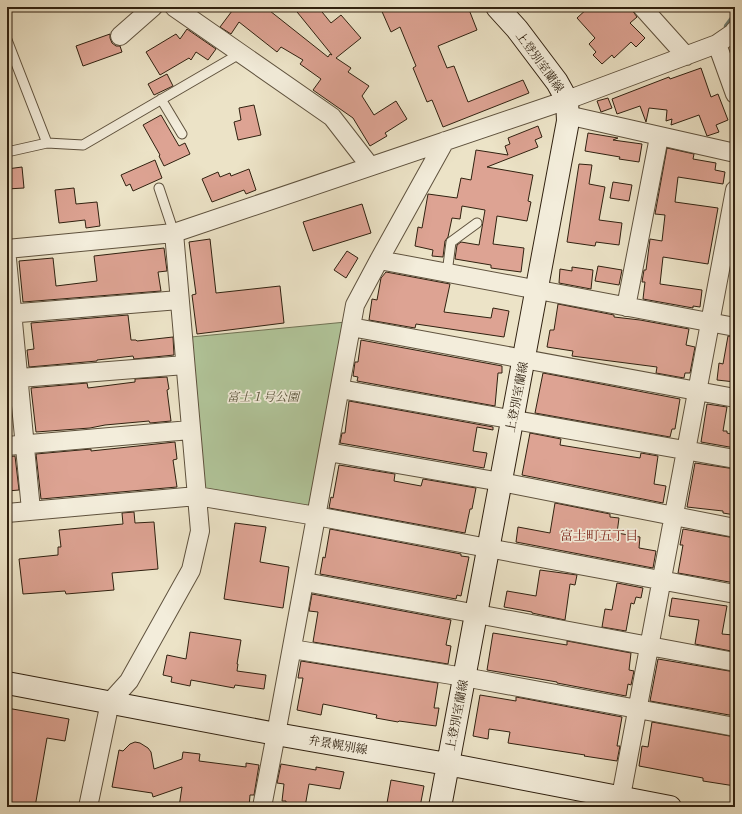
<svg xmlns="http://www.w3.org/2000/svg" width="742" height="814" viewBox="0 0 742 814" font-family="'Libre Bodoni','Noto Serif JP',serif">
  <rect width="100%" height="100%" fill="#ece3c7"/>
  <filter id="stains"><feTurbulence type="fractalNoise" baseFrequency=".005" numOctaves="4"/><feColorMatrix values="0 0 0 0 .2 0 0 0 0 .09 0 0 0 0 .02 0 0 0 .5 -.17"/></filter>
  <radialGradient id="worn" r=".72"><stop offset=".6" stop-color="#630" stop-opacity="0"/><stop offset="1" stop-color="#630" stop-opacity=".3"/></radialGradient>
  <!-- green -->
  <path fill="#b1c59a" stroke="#707355" d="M346,322L309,509L204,491L191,337Z"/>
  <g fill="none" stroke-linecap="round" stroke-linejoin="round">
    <!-- stream -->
    <path stroke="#6f7f75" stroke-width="4.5" d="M726,26L735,14"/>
  </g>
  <!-- building -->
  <path fill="#dda393" stroke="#302110" d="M235,7H265L328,57L330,54L332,55L293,7H318L331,23L341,15L361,38L336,58L351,68L348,72L369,86L362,96L374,115L396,101L407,119L385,133L387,136L370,146L353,118L313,90L321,79L300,64L303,60L281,47L277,52L239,22L231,34L220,27Z
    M380,7H468L477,30L438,46L447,68L454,66L468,102L523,80L529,93L443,127L432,100L427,102L413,68L416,66L400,27L391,32Z
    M589,7H632V10L637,17L630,23L645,38L636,47L631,42L614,58L612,55L602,64L593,55L596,52L589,44L595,38L577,18Z
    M187,29L216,49L208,60L196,52L191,60L189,58L160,75L146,52L176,34L180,39Z
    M110,34V38L112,43L116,46H120L122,52L83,66L76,46Z
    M701,68L711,97L718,94L728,120L716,125L719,132L707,136L699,115L671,125L672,119L666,121L667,110L649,108L646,122L640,106L617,114L612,99L669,77L670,79Z
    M167,74L173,86L154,95L148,84Z
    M608,98L612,108L601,112L597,101Z
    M254,105L261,135L238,140L234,122L241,120L239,108Z
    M161,115L179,146L185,143L190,154L164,166L159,156L160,155L143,125Z
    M538,126L542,137L535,140L538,147L487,167L533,175L528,201L531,202L527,221L497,216L493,244L524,248L521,272L491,268V265L455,259L457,245L461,242L479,245L485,210L462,206L460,219L452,218L448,237L445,241L443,257L432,256L433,250L415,246L418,227L422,228L428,194L457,198L461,178L471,180L476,150L508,155L505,146L510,144L508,138Z
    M588,133L618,138L613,140L642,144L639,162L619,159L620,157L585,151Z
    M667,148L694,154L693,159L716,163L715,170L725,172L723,184L678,177L675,202L718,208L708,264L663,257L660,284L702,290L700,307L693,306V308L643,299L645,282H642L644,270H646L650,239L662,241L665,215L655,214Z
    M155,160L162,178L133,191L130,184L126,186L121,175Z
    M579,164L592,165L589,184L605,187L599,220L622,223L619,245L596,242L595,246L567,242Z
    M22,167L24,188L7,189V169Z
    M249,169L256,190L246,194L244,190L212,202L202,179L218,172L220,177L230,173L231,176Z
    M613,182L632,185L629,201L610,198Z
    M74,188L76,204L97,202L100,226L86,228L85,220L59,223L55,190Z
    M362,204L371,233L313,251L303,222Z
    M210,239L216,293L280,286L284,323L197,334L192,295L196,294L189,242Z
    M164,248L167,271L158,272L161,291L23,302L19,261L53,258L56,286L97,281L94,256Z
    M347,251L358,258L346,278L334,270Z
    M598,266L622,270L619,285L595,281Z
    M572,267L593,270L591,289L559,283L560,269L572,271Z
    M386,272L450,284L444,312L491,318L493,308L509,311L504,337L416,324L415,328L369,320L372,299L377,300L381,278Z
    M558,304L614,315V317L640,320L689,329L686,345L695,347L690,373H685L684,378L656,373L657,367L572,356L573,351L547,347L550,330H554Z
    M128,315L131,340H136L137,341L173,337L174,355L134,359L133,356L97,360V361L29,367L27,350L34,349L31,323Z
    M728,336L735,337V382L717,380L719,363L723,364Z
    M361,340L502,366V373H498L495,406L357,381L358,377L353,376L355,362H358Z
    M543,373L680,399L675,429H672L670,437L535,413Z
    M167,377L169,389L167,390L171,421L150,423L149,421L105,425L90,428L36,432L31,388L87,383L88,388L135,382V379Z
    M349,401L493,427V430L477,427L473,451L487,453L484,468L340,443L342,433H345Z
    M707,404L727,407L723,431H727V433L735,435V448L701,442Z
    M530,433L561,439L560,445L640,458L641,453L658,456L654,484L666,486L663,503L522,475Z
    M175,442L177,459L173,460L177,487L41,499L36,454L91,449V451Z
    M15,456L19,490L7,491V457Z
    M695,463L735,469V515L723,513V511L687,507Z
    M339,465L395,474L394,481L421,486L423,479L476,488L472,509H470L465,533L329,508L331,497L333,498Z
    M555,503L610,514V517L619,518L617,533L640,537L639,548L656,551L653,568L516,542L518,527L550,533Z
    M134,512L135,523L154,522L158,569L112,573L114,590L66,594L65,591L23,594L19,559L58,555V547H61L59,530L123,524L122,513Z
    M235,523L266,527L260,562L289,567L283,608L224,599Z
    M330,529L461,554V556L469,557L461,596L457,595L456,599L320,574L323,557L325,558Z
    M683,529L735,538V583L678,573L683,545H680Z
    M540,570L577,575L575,585L570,584L565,620L532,613V612L504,607L507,591L536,596Z
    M617,583L643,588L641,598L636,597L634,604L631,603L626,631L602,627L605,609L612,610Z
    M312,594L451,620L446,645L451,646L448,664L313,642L318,612L309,611Z
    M672,598L727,606L722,634L733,635L731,651L695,644L699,620L669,616Z
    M190,632L241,640L237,664H238L237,671L266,675L264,689L235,685L234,688L191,680L190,686L171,682L172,677L163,675L167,655L186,659Z
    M493,633L567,645V641L631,653L629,670L634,671L631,685L628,684L626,696L557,683V682L487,670Z
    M658,659L735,672V716L650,701Z
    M301,661L438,683L434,708H439L436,726L399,721L398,722L376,718L377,715L323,704L321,715L297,710L303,678H298Z
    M480,695L516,701V697L622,717L617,746H620L617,761L584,756L585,755L508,743L510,732L489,729L488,739L473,736Z
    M7,708L69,719L65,741L47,738L35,807H7Z
    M652,722L735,737V786L703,781V778L639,766L642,746L648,747Z
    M135,742L140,743L148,748L151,752L154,769L182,759L183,752L200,754L199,761L246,767V763L259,765L254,795H250L249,807H179L182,787L153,797L152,793L112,787L119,750L123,751L130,744Z
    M281,764L316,770V767L344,772L340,789L309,784L305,807H286V801H282L284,784L277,783Z
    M391,780L424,786L420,807H409L387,803Z"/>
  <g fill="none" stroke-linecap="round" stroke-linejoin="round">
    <!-- service casing -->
    <g stroke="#5f523e" stroke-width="11">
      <path id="service" d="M7,40L47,143
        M161,99L182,134
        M7,152L47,143L83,145L241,53
        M159,188L174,233
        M447,273L451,242L477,223"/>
    </g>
    <!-- minor casing -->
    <g stroke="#5f523e" stroke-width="20">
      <path id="minor" d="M174,7L332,117L370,166
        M642,7L686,56
        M120,36L153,7
        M717,44L733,33L735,30
        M567,115L735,153
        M7,249L174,233L567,100L717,44L735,94
        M7,259L31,510
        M379,260L735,327
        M626,307L659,137
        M7,314L179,300
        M351,327L735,398
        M7,379L185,365
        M340,389L735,459
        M7,446L190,430
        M328,452L501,482L735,528
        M7,513L197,496L316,516L735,594
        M305,582L735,662
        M292,649L464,677L735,727
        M88,807L110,702L129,681L191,570L200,531L174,233
        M262,807L276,734L355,305L379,260L445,141
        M619,807L735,190"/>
    </g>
    <!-- secondary casing -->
    <g stroke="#302110" stroke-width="24">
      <path id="secondary" d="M7,683L276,734L447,764L670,807
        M440,807L568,121L567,100L557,82L517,29L497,7"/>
    </g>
    <!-- service -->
    <use href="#service" stroke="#f3eddb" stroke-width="9"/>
    <!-- minor -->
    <use href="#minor" stroke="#f3eddb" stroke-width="18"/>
    <!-- secondary -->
    <use href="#secondary" stroke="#f3eddb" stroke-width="22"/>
  </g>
  <g text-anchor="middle" stroke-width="3.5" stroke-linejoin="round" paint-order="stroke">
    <!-- street labels -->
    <g font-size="12" fill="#302110" stroke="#f3eddb">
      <text transform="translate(540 62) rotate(54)" y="4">上登別室蘭線</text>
      <text transform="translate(517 397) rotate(-79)" y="4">上登別室蘭線</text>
      <text transform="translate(457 715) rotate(-79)" y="4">上登別室蘭線</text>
      <text transform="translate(338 745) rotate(10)" y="4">弁景幌別線</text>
    </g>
    <!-- park labels -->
    <g font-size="12" font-style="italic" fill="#575239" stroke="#f3eddb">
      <text x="263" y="401">富士１号公園</text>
    </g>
    <!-- neighbourhood labels -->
    <g font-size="13" fill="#7a1f14" stroke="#f3eddb">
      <text x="599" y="540">富士町五丁目</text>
    </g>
  </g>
  <!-- margin -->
  <rect width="742" height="814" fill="none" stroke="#ece3c7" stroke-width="24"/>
  <rect x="8" y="8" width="726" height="798" fill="none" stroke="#302110" stroke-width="2"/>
  <rect x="12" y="12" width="718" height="790" fill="none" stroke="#302110"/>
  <rect width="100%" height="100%" filter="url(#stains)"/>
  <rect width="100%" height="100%" fill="url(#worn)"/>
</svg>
